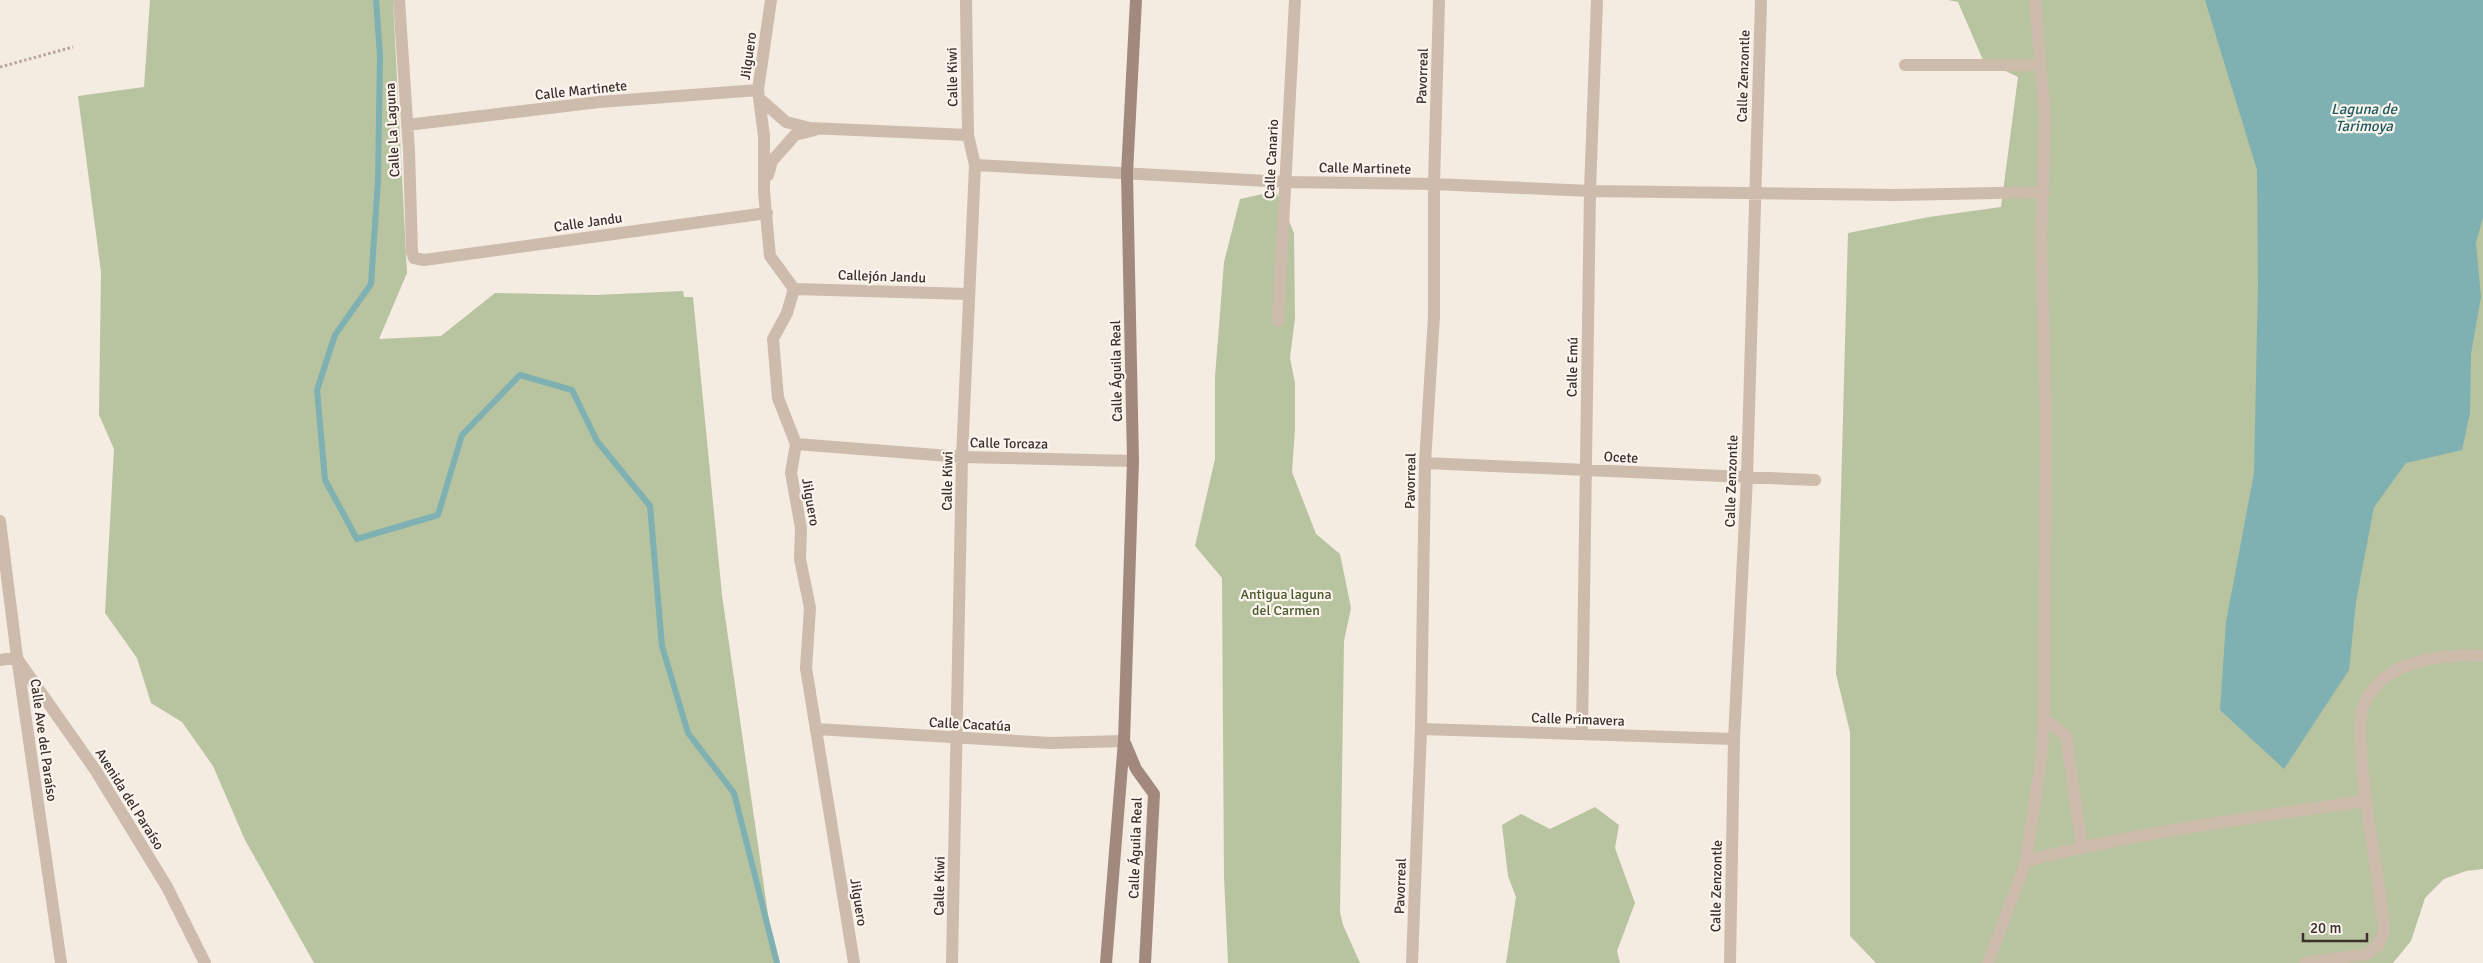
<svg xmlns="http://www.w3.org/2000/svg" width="2483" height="963" viewBox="0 0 2483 963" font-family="Signika,sans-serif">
  <rect width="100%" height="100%" fill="#f4ebe1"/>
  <!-- green -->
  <path fill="#b8c4a0" d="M150,0H393L407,273L379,339L441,336L495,293L596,295L683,291L684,297H693L722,595L775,963H314L245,840L213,766L182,722L151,703L137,658L105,613L114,449L99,415L101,272L78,96L144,87Z
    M1948,0H2483V869L2466,871L2444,879L2425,898L2411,941L2393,963H1876L1850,936V732L1836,674L1848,233L1929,217L2001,207L2018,77L1983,60L1958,2Z
    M1276,191L1294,233L1295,318L1290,358L1295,383V429L1292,472L1316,534L1340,554L1351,608L1344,641L1340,912L1343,925L1360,963H1228L1224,877L1222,578L1195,546L1215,459V377L1224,262L1240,199Z
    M1595,807L1619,825L1615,848L1635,903L1617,951L1620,963H1506L1516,897L1508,876L1502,825L1521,814L1550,829Z"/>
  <!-- water -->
  <path fill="#7fb0b2" d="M2205,0H2483V217L2476,243L2481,297L2471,354L2470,413L2462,450L2406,463L2374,507L2356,602L2349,670L2284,769L2220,710L2226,622L2254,473L2258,284L2257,170Z"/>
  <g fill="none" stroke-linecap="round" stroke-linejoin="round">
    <!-- stream -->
    <path stroke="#7fb0b2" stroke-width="6" d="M376,0L380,56L378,180L371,284L335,335L317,390L325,480L357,539L438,515L462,435L520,375L572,390L597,441L650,506L662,646L688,733L734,793L777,963"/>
    <!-- path -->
    <path stroke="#b9a596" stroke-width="3" stroke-dasharray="2.5 2.5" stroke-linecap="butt" d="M0,67L73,47"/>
    <!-- street -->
    <path stroke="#cdbbac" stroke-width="12" d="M399,0L409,151L412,252L414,258L424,260L767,213
      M771,0L758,90L764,136V192L770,256L794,289L787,313L773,339L778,398L796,444L791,473L801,528L800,559L810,608L806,668L854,963
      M1905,65H2040
      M760,99L786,122L810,128L968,135
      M407,125L599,102L758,90
      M975,165L1285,182L1434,184L1590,191L1896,195L2044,192
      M768,175L772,161L795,135L815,130
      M794,289L969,294
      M1278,321L1295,0
      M796,444L962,457L1133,461
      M1425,463L1815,480
      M0,521L17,657L61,963
      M0,660L17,657
      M18,660L96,771L167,887L205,963
      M2044,719L2066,735L2082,848
      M816,729L1050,743L1124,741
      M1421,729L1734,739
      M1582,734L1590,191L1597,0
      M2026,861C2134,833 2254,817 2365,801
      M952,963L962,457L975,165L968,135L966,0
      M1412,963L1421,729L1425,463L1434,316V184L1439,0
      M1730,963L1734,739L1747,477L1761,0
      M1988,963L2026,861L2041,760L2044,719L2046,417L2041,240L2045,117L2035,0
      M2305,963L2367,954L2378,946L2384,931C2379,869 2363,808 2361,746C2361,733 2359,716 2364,704C2382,661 2442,653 2483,656"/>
    <!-- secondary -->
    <path stroke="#a18a7d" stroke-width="12" d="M1125,743L1136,769L1154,794L1145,963
      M1106,963L1124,741L1133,461L1127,173L1136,0"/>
  </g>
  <g text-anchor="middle" stroke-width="4.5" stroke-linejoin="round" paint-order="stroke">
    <!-- street labels -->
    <g font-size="14" fill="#3b302b" stroke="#fbf5ee">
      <text transform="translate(748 56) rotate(-82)" y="5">Jilguero</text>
      <text transform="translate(1422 76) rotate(-88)" y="5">Pavorreal</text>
      <text transform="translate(1743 76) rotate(-88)" y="5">Calle Zenzontle</text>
      <text transform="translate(952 77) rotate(-91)" y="5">Calle Kiwi</text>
      <text transform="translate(581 90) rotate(-6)" y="5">Calle Martinete</text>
      <text transform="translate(392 130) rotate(-93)" y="5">Calle La Laguna</text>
      <text transform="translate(1271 159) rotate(-87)" y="5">Calle Canario</text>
      <text transform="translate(1365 168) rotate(1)" y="5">Calle Martinete</text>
      <text transform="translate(588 222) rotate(-8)" y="5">Calle Jandu</text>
      <text transform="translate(882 276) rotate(2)" y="5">Callejón Jandu</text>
      <text transform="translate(1572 367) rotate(-89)" y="5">Calle Emú</text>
      <text transform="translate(1116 371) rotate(-91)" y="5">Calle Águila Real</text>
      <text transform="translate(1009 443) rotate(1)" y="5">Calle Torcaza</text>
      <text transform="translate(1621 457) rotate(3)" y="5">Ocete</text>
      <text transform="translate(947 481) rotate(-89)" y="5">Calle Kiwi</text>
      <text transform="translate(1410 481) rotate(-89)" y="5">Pavorreal</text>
      <text transform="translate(1731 481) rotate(-88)" y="5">Calle Zenzontle</text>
      <text transform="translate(811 502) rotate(80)" y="5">Jilguero</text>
      <text transform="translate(1578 719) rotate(2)" y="5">Calle Primavera</text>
      <text transform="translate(970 724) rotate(3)" y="5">Calle Cacatúa</text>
      <text transform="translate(44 740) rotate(82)" y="5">Calle Ave del Paraíso</text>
      <text transform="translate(130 799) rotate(58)" y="5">Avenida del Paraíso</text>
      <text transform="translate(1135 848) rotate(-88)" y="5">Calle Águila Real</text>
      <text transform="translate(939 886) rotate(-89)" y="5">Calle Kiwi</text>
      <text transform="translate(1400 886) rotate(-88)" y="5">Pavorreal</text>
      <text transform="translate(1716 886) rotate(-89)" y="5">Calle Zenzontle</text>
      <text transform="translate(859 902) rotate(81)" y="5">Jilguero</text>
    </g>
    <!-- park labels -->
    <g font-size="14" fill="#4a5a2e" stroke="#fbf5ee">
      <text x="1286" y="599">Antigua laguna<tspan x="1286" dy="16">del Carmen</tspan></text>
    </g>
    <!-- water labels -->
    <g font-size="15" font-style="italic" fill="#1f5a5e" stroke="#fbf5ee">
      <text x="2364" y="114">Laguna de<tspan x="2364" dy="17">Tarimoya</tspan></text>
    </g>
  </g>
  <!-- scale -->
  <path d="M2303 933v8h64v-8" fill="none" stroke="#3b302b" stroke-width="2.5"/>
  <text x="2310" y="933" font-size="15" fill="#3b302b" stroke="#fbf5ee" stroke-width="4" paint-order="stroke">20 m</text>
</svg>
